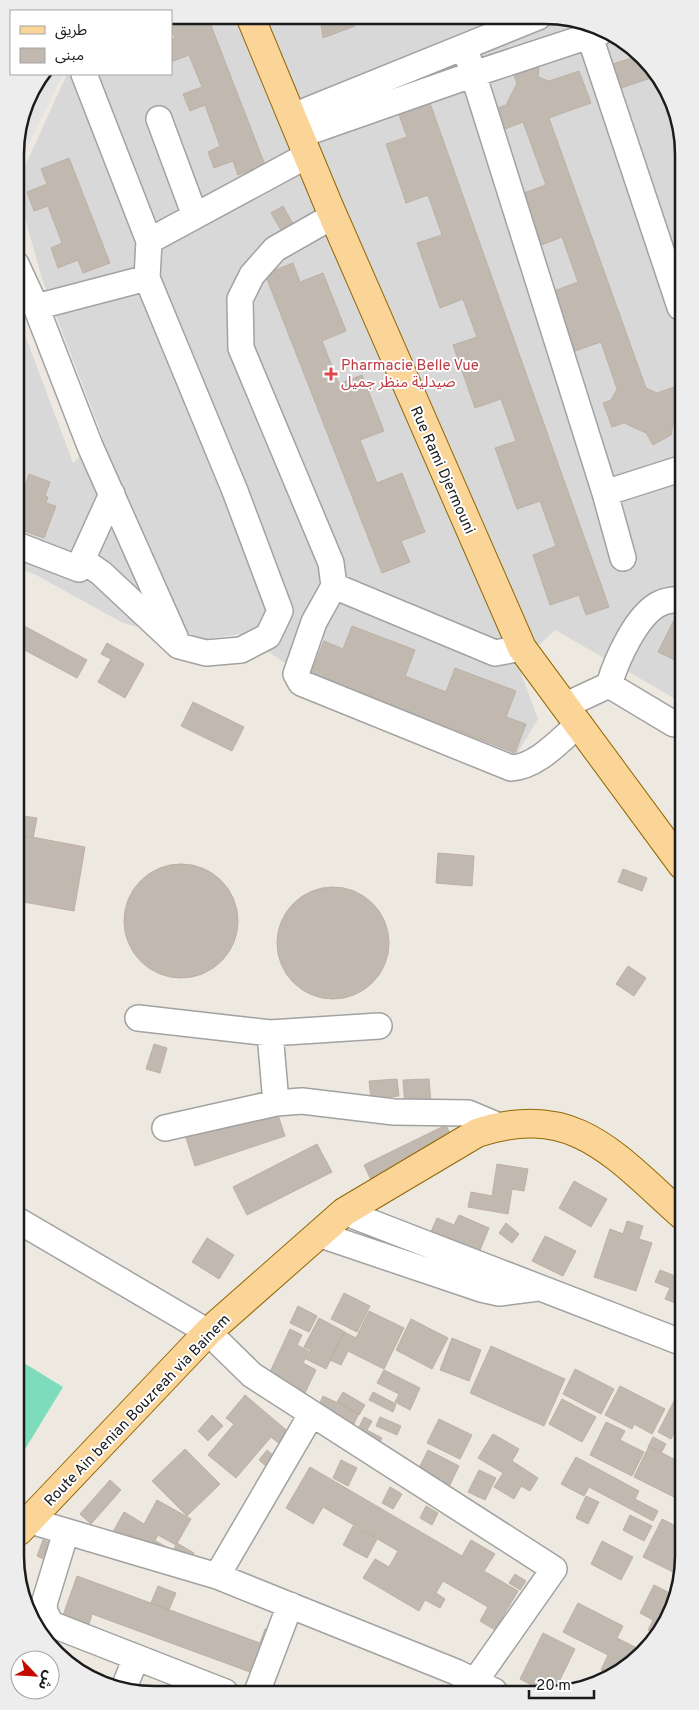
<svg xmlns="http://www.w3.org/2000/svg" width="699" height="1710" viewBox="0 0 699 1710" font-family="Overpass,'Noto Sans Arabic',sans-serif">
  <rect width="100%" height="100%" fill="#ede9e0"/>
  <!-- residential -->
  <path fill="#d9d8d8" d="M171,15L572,18L637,50L679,118L681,702L555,630L518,665L538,719L514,759L307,678L242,634L191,641L123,623L36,575L17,568L16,311L73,463L102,435L43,282L16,186L67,74H171Z"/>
  <!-- pitch -->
  <path fill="#7ddcbb" d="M19,1360L63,1387L19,1459Z"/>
  <!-- parking -->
  <path fill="#e3e3e3" d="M44,74H63L18,165L15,164V145L29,93Z"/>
  <!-- building -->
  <path fill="#c1b8b0" stroke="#beb0a3" d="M171,15H207L265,165L238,175L233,161L214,168L208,152L220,146L205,105L190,111L183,94L202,87L189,55L171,62V40L175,38L171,29Z
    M320,16H352L355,26L323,38Z
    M635,49L656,81L651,78L618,89L610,65L638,56Z
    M539,66L538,77L549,81L579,71L591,103L549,118L646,388L657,393L680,385V415L674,417L671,435L653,445L646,433L624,423L612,427L603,403L611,400L617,389L601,342L575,351L554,291L578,282L562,237L539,246L521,194L546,185L523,122L505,129L497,108L506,105L517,83L514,76Z
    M668,100L679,118V132Z
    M430,103L609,607L586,615L579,595L550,605L533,555L556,546L540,501L517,509L495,448L516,441L501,399L475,408L453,345L477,337L463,299L440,308L417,243L442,235L428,195L406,203L386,144L407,137L399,115Z
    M69,158L110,263L83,273L78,260L58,268L51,248L62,243L48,206L34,211L27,192L47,184L41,169Z
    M283,206L293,224L281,230L271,213Z
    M293,263L300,282L323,273L346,331L322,341L339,384L362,375L384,431L360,440L377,483L402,473L425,532L401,541L410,562L382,573L265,274Z
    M29,474L50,482L45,496L48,497L46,503L56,506L44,538L16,528V484L25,486Z
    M677,614L681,616V663L658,652Z
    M17,622L87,660L77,678L17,646Z
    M352,626L415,650L405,676L446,692L455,668L516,691L506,717L526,724L515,753L311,674L324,641L343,649Z
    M107,643L144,664L125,698L98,682L111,659L101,654Z
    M193,702L244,727L232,751L181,726Z
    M23,816L37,818L33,838L21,835Z
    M21,835L85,847L74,911L18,901L17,852Z
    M438,853L474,856L472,886L436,883Z
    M124 921a57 57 0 1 1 114 0a57 57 0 1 1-114 0Z
    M623,869L647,878L642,891L618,882Z
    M277 943a56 56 0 1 1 112 0a56 56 0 1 1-112 0Z
    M628,966L646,978L634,996L616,984Z
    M154,1044L167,1048L160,1073L146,1069Z
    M397,1079L399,1096L371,1099L369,1081Z
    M429,1079L431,1104L405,1106L403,1080Z
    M275,1106L285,1136L195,1166L185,1135Z
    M446,1125L453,1140L371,1180L364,1165Z
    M317,1144L332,1172L247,1215L233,1187Z
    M497,1164L528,1169L524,1191L512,1189L508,1214L468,1207L471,1192L492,1196Z
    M574,1181L607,1199L591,1227L559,1208Z
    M459,1215L489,1228L478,1255L430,1234L437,1218L454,1225Z
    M627,1221L643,1226L639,1239L652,1243L636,1291L594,1277L610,1229L623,1234Z
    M506,1223L519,1234L512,1243L499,1233Z
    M545,1236L576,1251L563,1276L532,1261Z
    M207,1238L234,1255L219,1279L192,1262Z
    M660,1270L683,1279L675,1303L665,1299L670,1288L655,1282Z
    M344,1293L370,1306L357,1332L331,1319Z
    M298,1306L317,1316L309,1332L290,1323Z
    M369,1311L404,1328L384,1369L348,1351L341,1365L330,1360L344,1332L356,1338Z
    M319,1318L345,1332L326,1369L306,1359L311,1350L304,1347Z
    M411,1319L448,1338L432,1369L396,1350Z
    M290,1329L302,1335L297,1345L309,1351L303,1363L316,1370L302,1399L275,1386L279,1376L270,1372Z
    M452,1338L481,1350L469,1381L440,1370Z
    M491,1346L565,1379L544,1426L470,1393Z
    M575,1369L614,1389L601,1414L563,1394Z
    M384,1370L420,1388L410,1410L395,1402L399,1394L377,1383Z
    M620,1386L665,1409L652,1434L634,1424L632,1429L605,1415Z
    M343,1392L365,1405L359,1415L337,1402Z
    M373,1392L396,1404L393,1412L369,1400Z
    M245,1395L291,1434L281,1445L271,1437L236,1478L208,1455L234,1424L226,1418Z
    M323,1396L359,1413L347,1439L311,1422Z
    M562,1399L596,1417L582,1442L549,1424Z
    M674,1401L683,1406V1436L675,1431L671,1439L658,1432Z
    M212,1415L223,1426L208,1441L198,1431Z
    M364,1417L372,1421L367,1430L382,1438L376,1450L353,1439Z
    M380,1417L401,1426L397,1435L376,1426Z
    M439,1419L472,1435L460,1459L427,1443Z
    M606,1422L625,1431L620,1440L644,1452L632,1476L590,1455Z
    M493,1434L519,1449L512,1461L538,1478L530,1491L521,1486L514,1499L494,1487L503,1473L478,1458Z
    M653,1437L666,1444L661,1453L648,1447Z
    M649,1446L683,1464L684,1502L634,1477Z
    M185,1449L220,1484L187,1516L152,1481Z
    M267,1450L276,1458L268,1468L259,1460Z
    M428,1450L459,1466L449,1487L417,1472Z
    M576,1457L639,1491L635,1499L658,1511L653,1521L589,1487L584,1496L561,1484Z
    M341,1460L357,1468L348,1486L333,1478Z
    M310,1467L462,1556L471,1540L495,1554L484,1571L518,1591L495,1630L480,1621L488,1607L443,1581L436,1593L445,1599L440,1608L425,1600L419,1611L363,1578L375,1559L389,1567L398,1551L323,1507L313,1524L286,1508Z
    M479,1470L496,1478L485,1500L468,1492Z
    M110,1480L121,1490L91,1524L80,1514Z
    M390,1487L402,1494L393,1509L382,1503Z
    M586,1496L599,1502L588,1524L576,1518Z
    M157,1500L191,1519L176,1545L158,1535L149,1552L113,1532L124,1512L144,1524Z
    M426,1506L438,1513L432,1525L420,1518Z
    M630,1515L652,1526L644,1541L623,1530Z
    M662,1519L684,1530V1565L681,1576L643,1557Z
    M353,1526L377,1539L367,1558L343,1545Z
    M43,1540L54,1545L48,1561L37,1556Z
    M156,1541L173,1551L177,1543L194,1553L181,1576L147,1556Z
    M602,1541L633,1557L621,1580L591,1564Z
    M515,1574L526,1581L520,1590L509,1583Z
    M77,1576L260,1643L265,1629L274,1632L258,1675L92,1614L87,1631L61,1621Z
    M654,1585L676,1596L674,1609L658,1635L648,1630L653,1620L640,1613Z
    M158,1586L176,1593L169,1610L151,1603Z
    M578,1603L623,1626L617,1638L643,1651L608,1673L601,1670L608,1655L563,1632Z
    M543,1633L575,1649L555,1690L543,1691L520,1679Z"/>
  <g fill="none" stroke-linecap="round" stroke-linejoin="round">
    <!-- minor casing -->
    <g stroke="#a2a2a2" stroke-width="28">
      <path id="minor" d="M586,25L680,307
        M465,48L605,493L623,558
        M84,74L149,241L147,278
        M293,116L538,17
        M159,119L195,216
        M300,135L474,74L601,32
        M333,216L275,249L252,275L240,299L241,348L331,563L334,586L314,622L296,674L301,683L511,768C537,767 560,740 579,724
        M149,241L308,155
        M16,264L36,307L147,278L235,491L280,611L268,636L241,650L206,653L179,646L101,573L82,560L79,569L17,545
        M36,307L90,446L175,637
        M605,493L680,469
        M82,560L112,494
        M334,586L495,653L522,648
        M609,685L674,724H681
        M564,706L609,685C616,661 637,613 661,603C667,600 675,600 681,599
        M138,1018L270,1033
        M276,1103L270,1033L379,1026
        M165,1128L276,1103L302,1101L394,1112L468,1113L499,1126
        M344,1212L683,1343
        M19,1221L208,1332L252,1375L554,1569L476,1680
        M318,1234L481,1289L499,1293L538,1288
        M31,1521L217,1576L456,1672L494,1691
        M66,1532L44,1604L45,1612L51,1624L225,1692
        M217,1576L311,1415
        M123,1690L136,1658
        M257,1692L290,1605"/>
    </g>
    <!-- major casing -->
    <g stroke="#916701" stroke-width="30">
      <path id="major" d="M250,16L328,204L522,648L682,865
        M19,1531L208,1332L344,1212L477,1133C575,1101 615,1156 683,1216"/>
    </g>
    <!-- minor -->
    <use href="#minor" stroke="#fff" stroke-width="25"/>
    <!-- major -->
    <use href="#major" stroke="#fbd497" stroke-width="28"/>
  </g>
  <!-- markers -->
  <path fill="#e0444e" stroke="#fff" stroke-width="2" d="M328.5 366.5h5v5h5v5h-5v5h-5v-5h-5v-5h5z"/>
  <g text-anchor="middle" stroke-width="4" stroke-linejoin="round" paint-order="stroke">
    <!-- health labels -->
    <g font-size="15" fill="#be3a42" stroke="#fff" text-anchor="start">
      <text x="341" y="370">Pharmacie Belle Vue<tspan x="341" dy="17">صيدلية منظر جميل</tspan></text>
    </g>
    <!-- street labels -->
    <g font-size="15" fill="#1b1b1b" stroke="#fff">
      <text transform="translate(443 470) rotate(66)" y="5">Rue Rami Djermouni</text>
      <text transform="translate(137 1410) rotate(-46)" y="5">Route Ain benian Bouzreah via Bainem</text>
    </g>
  </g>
  <!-- crop -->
  <path d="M0 0H699V1710H0ZM154 24H545A130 130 0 0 1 675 154V1556A130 130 0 0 1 545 1686H154A130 130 0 0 1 24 1556V154A130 130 0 0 1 154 24Z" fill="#ededed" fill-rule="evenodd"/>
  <path fill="none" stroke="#1b1b1b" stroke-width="2.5" d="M154 24H545A130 130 0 0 1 675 154V1556A130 130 0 0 1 545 1686H154A130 130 0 0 1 24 1556V154A130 130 0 0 1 154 24Z"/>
  <!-- legend -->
  <rect x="10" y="10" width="162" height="65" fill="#ffffff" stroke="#a4a4a4"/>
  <rect x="20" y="26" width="25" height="8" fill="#fbd497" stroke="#a4a4a4"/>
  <text x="55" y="35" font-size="15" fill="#1b1b1b">طريق</text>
  <rect x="20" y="48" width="25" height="15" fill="#c1b8b0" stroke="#a4a4a4"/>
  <text x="55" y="60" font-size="15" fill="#1b1b1b">مبنى</text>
  <!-- north arrow -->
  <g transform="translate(35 1675) rotate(115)"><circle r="24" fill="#ffffff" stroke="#a4a4a4"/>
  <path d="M0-4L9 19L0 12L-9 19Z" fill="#c40901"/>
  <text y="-8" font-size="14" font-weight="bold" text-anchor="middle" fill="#1b1b1b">ش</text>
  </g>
  <!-- scale -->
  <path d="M529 1690v8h65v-8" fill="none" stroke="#1b1b1b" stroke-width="2.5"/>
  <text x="536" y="1690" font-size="15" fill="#1b1b1b" stroke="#ffffff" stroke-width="4" paint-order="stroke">20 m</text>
</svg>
